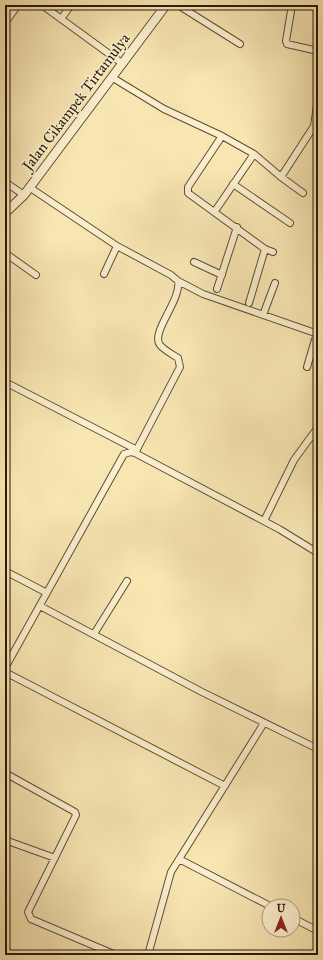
<svg xmlns="http://www.w3.org/2000/svg" width="323" height="960" viewBox="0 0 323 960" font-family="'IM FELL Great Primer',serif">
  <rect width="100%" height="100%" fill="#f7e5b2"/>
  <filter id="stains"><feTurbulence type="fractalNoise" baseFrequency=".005" numOctaves="4"/><feColorMatrix values="0 0 0 0 .2 0 0 0 0 .09 0 0 0 0 .02 0 0 0 .5 -.17"/></filter>
  <radialGradient id="worn" r=".72"><stop offset=".6" stop-color="#630" stop-opacity="0"/><stop offset="1" stop-color="#630" stop-opacity=".3"/></radialGradient>
  <g fill="none" stroke-linecap="round" stroke-linejoin="round">
    <!-- minor casing -->
    <g stroke="#5d4e32" stroke-width="8">
      <path id="minor" d="M42,5L123,64
        M178,5L240,44
        M292,5L286,41L287,44L318,51
        M61,19L71,5
        M5,23L18,5
        M113,78L164,109L222,136L254,154L281,177
        M222,136L188,187V193L265,249L273,252
        M5,182L24,195
        M233,184L290,223
        M29,187L117,246L171,275L178,281L203,294L318,334
        M303,193L281,177L314,126L318,98
        M215,211L254,154
        M5,253L36,275
        M194,262L222,275
        M104,274L117,246
        M217,289L237,227
        M249,303L265,249
        M263,315L275,283
        M307,367L317,333
        M5,382L137,450
        M135,453L180,367L178,358C172,354 164,350 160,345C150,333 182,299 178,281
        M264,521L294,460L318,427
        M5,571L47,593
        M40,606L202,692L318,749
        M94,634L127,581
        M5,668L124,454L131,452L135,453L279,529L318,553
        M5,672L225,786
        M5,773L75,812L76,815L28,912L31,919L116,955
        M5,840L55,858
        M179,859L270,906
        M293,918L318,931
        M148,955L171,872L264,723"/>
    </g>
    <!-- tertiary casing -->
    <g stroke="#5d4e32" stroke-width="10">
      <path id="tertiary" d="M5,213L24,195L166,5"/>
    </g>
    <!-- minor -->
    <use href="#minor" stroke="#faeecd" stroke-width="6"/>
    <!-- tertiary -->
    <use href="#tertiary" stroke="#faeecd" stroke-width="8"/>
  </g>
  <g text-anchor="middle" stroke-width="3.5" stroke-linejoin="round" paint-order="stroke">
    <!-- street labels -->
    <g font-size="15" fill="#2a1b07" stroke="#faeecd">
      <text transform="translate(76 102) rotate(-53)" y="5">Jalan Cikampek Tirtamulya</text>
    </g>
  </g>
  <!-- margin -->
  <rect width="323" height="960" fill="none" stroke="#f7e5b2" stroke-width="20"/>
  <rect x="6" y="6" width="311" height="948" fill="none" stroke="#2a1b07" stroke-width="2"/>
  <rect x="10" y="10" width="303" height="940" fill="none" stroke="#2a1b07"/>
  <!-- north arrow -->
  <g transform="translate(281 918)"><circle r="19" fill="#faeecd" stroke="#a79a7e"/>
  <path d="M0-3L7 15L0 10L-7 15Z" fill="#8f2418"/>
  <text y="-6" font-size="11" font-weight="bold" text-anchor="middle" fill="#2a1b07">U</text>
  </g>
  <rect width="100%" height="100%" filter="url(#stains)"/>
  <rect width="100%" height="100%" fill="url(#worn)"/>
</svg>
